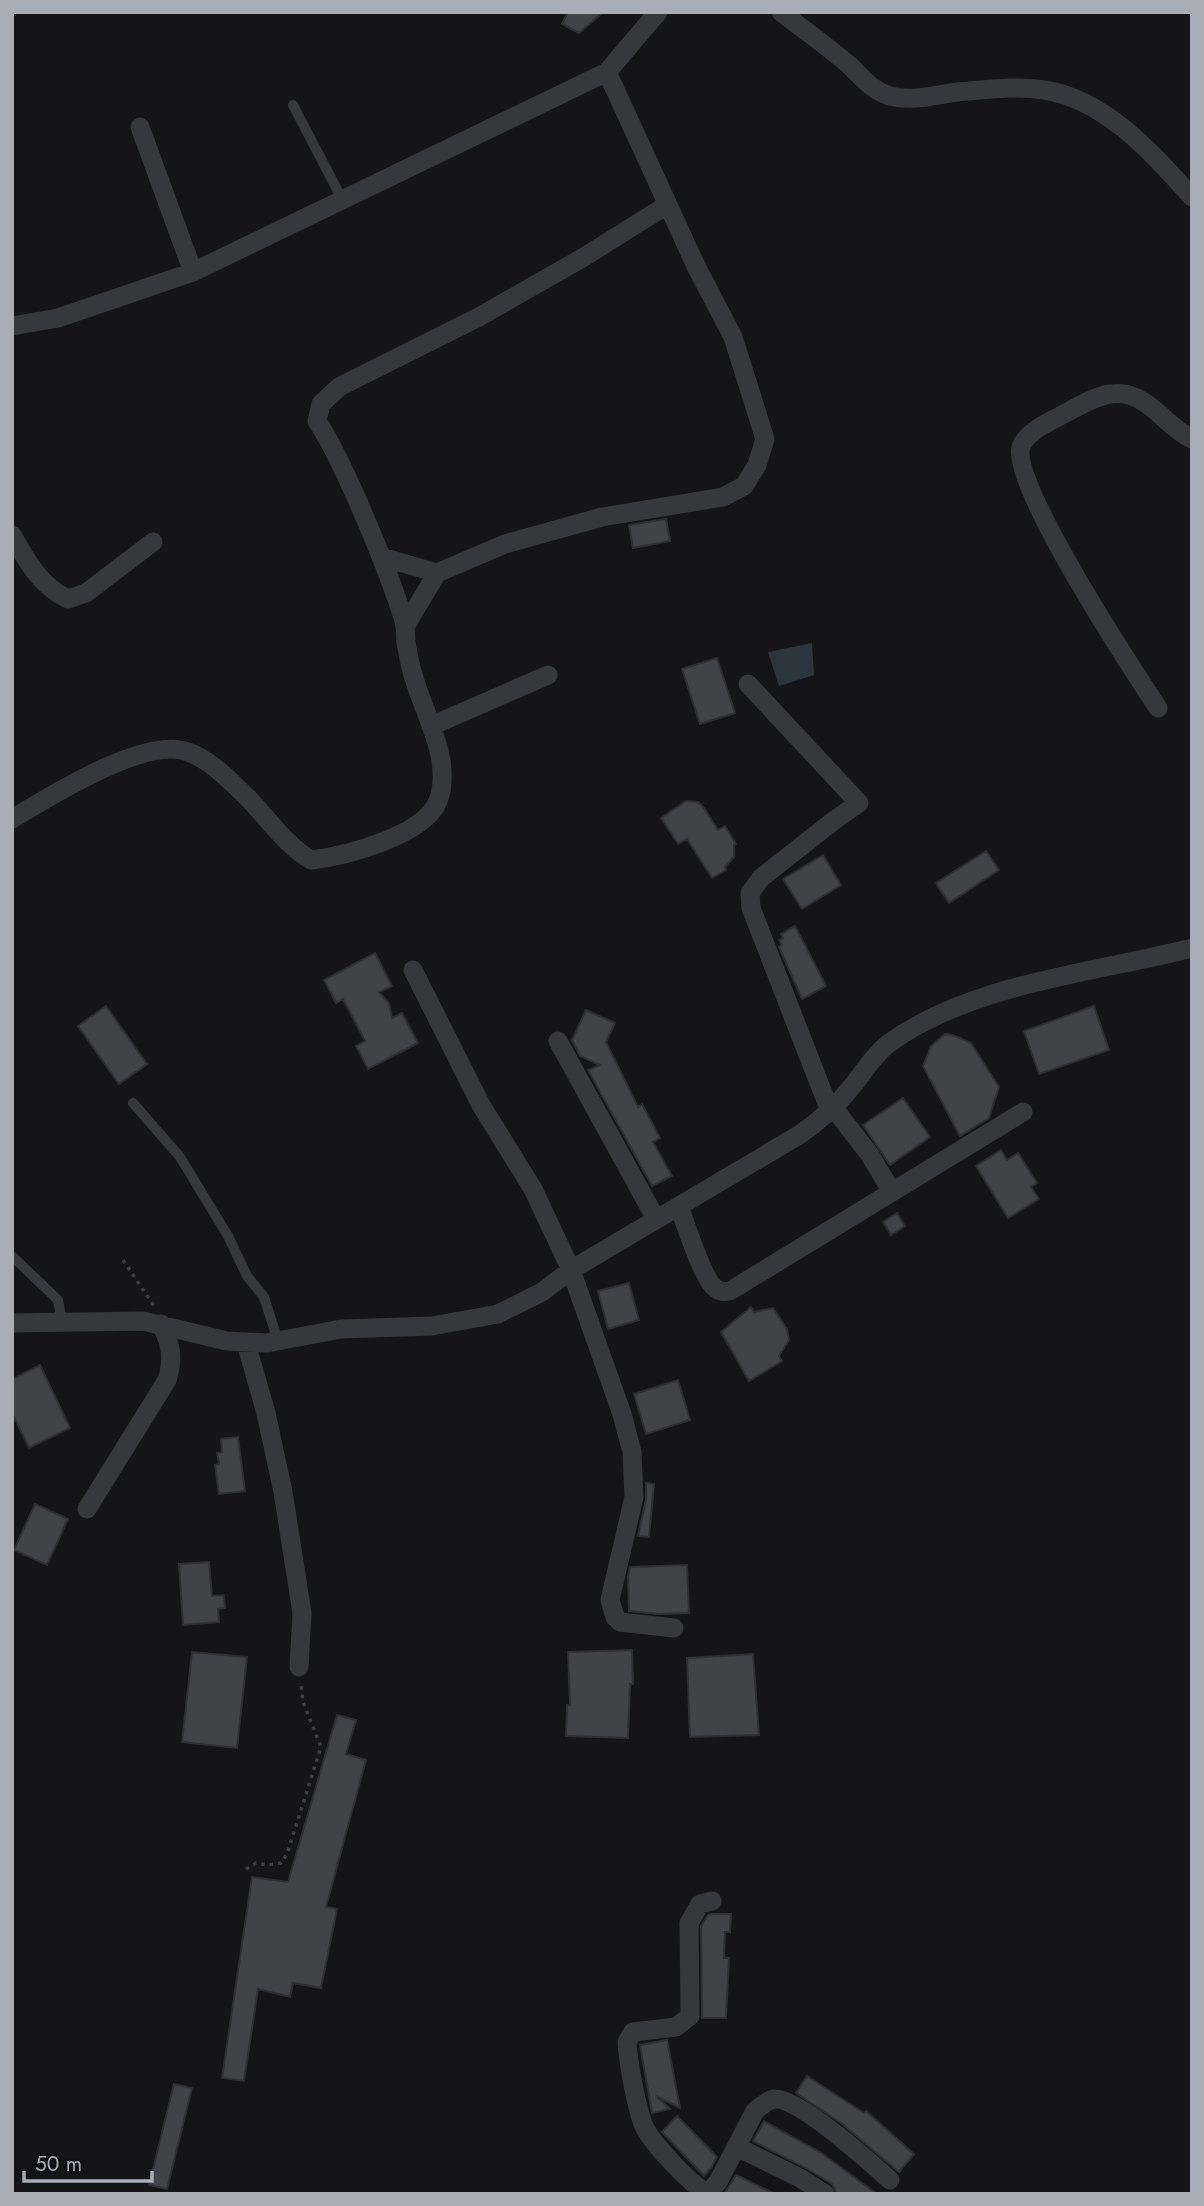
<svg xmlns="http://www.w3.org/2000/svg" width="1204" height="2206" viewBox="0 0 1204 2206" font-family="Jost,sans-serif">
  <rect width="100%" height="100%" fill="#151517"/>
  <!-- water -->
  <path fill="#2c353a" d="M812,643L814,675L779,686L768,652Z"/>
  <!-- building -->
  <path fill="#424347" stroke="#2f2f33" stroke-width="2" d="M568,12H603L579,33L562,24Z
    M666,519L670,541L633,548L629,525Z
    M717,658L735,713L700,724L682,669Z
    M686,801L698,802L704,808L718,830L725,826L736,844L734,845V857L725,867L726,870L712,878L687,839L678,844L661,818Z
    M986,851L999,870L949,903L936,883Z
    M823,855L841,885L802,909L783,879Z
    M795,926L826,986L802,999L779,947L782,945L779,940L783,938L781,934Z
    M375,953L392,986L379,992L389,1003L392,1018L402,1013L418,1043L368,1069L356,1046L365,1041L343,999L336,1003L324,980Z
    M106,1006L147,1064L119,1084L78,1026Z
    M1094,1006L1109,1050L1039,1074L1024,1031Z
    M586,1010L615,1023L606,1042L638,1107L642,1104L660,1138L653,1142L672,1176L652,1186L588,1070L600,1065L580,1056L572,1040Z
    M945,1034L953,1035L971,1043L999,1087L989,1118L960,1136L923,1066L931,1046Z
    M903,1098L930,1137L890,1165L863,1125Z
    M1001,1150L1007,1160L1018,1153L1037,1183L1031,1187L1039,1199L1008,1218L976,1166Z
    M897,1213L905,1226L891,1235L883,1222Z
    M629,1283L639,1320L608,1329L598,1291Z
    M751,1307L754,1312L773,1308L787,1329L789,1340L779,1356L782,1361L749,1381L721,1332Z
    M40,1365L70,1428L29,1448L12,1413V1379Z
    M678,1380L690,1420L646,1434L634,1394Z
    M238,1437L245,1491L219,1494L215,1465L219,1464L217,1453L222,1452L221,1439Z
    M646,1483L654,1484L649,1537L638,1536L646,1499Z
    M35,1504L68,1519L47,1565L14,1550Z
    M209,1562L212,1596L224,1595L225,1608L218,1609L219,1622L183,1625L179,1564Z
    M687,1565L689,1613L658,1614L629,1611L628,1576L630,1567Z
    M632,1650L633,1684H630L628,1738L566,1736L567,1705H570L568,1652Z
    M192,1652L247,1657L237,1748L182,1742Z
    M753,1654L759,1735L690,1737L687,1658Z
    M337,1715L356,1720L346,1754L366,1760L326,1907L337,1909L321,1988L293,1983L290,1997L258,1989L244,2081L222,2078L252,1877L288,1882Z
    M712,1914H731L730,1932H725L724,1958H729L726,2018H702L701,1926L708,1915Z
    M667,2040L680,2108L656,2096L670,2109L652,2113L640,2045Z
    M807,2076L864,2113L866,2111L914,2154L899,2172L841,2123L796,2093Z
    M174,2084L192,2088L167,2189L149,2185Z
    M677,2116L717,2157L711,2168L704,2176L662,2132Z
    M764,2121L820,2152L877,2194H837L832,2184L806,2168L753,2141Z
    M736,2175L775,2194H724Z"/>
  <g fill="none" stroke-linecap="round" stroke-linejoin="round">
    <!-- path -->
    <path stroke="#3c3f43" stroke-width="3.5" stroke-dasharray="3.5 5" stroke-linecap="butt" d="M123,1260L154,1306
      M246,1869L256,1863L267,1865L281,1863L287,1854L321,1747L303,1702L301,1683"/>
    <!-- lane -->
    <path stroke="#36383c" stroke-width="10" d="M293,105L342,199
      M133,1103L180,1157L228,1236L247,1276L264,1297L278,1341
      M12,1256L58,1300L62,1321"/>
    <!-- street -->
    <path stroke="#36383c" stroke-width="19" d="M781,12C804,30 827,46 849,65C862,77 872,91 890,96C916,103 943,92 969,91C993,89 1019,86 1044,90C1105,99 1152,153 1192,197
      M140,127L193,272
      M12,326L58,318L193,272L607,72L658,12
      M12,535C27,561 40,586 68,599L86,593L153,542
      M382,557L437,573
      M406,625L437,573L505,544L602,517L723,497L744,486L757,465L765,439L733,337L696,266L607,72
      M748,684L859,803L832,822L761,878L750,893L751,908L830,1111
      M1158,708C1133,670 1009,482 1021,447C1026,432 1049,422 1062,415C1083,404 1108,387 1132,396C1155,404 1170,429 1192,439
      M431,726L548,675
      M12,819C49,797 146,735 188,752C212,761 229,780 247,797C267,817 286,846 311,860C345,856 424,836 438,801C453,762 425,716 414,678C410,667 408,654 406,642C405,635 406,628 404,621C391,578 374,538 356,497C344,471 333,445 317,421L321,404L339,387L479,317L584,257L667,205
      M413,970L481,1105L533,1189L571,1270L622,1414L632,1452L634,1497L610,1600L615,1617L620,1622L674,1628
      M558,1041L656,1219
      M833,1107L870,1155L892,1192
      M679,1206C685,1223 703,1279 715,1288C720,1292 724,1292 730,1291L1023,1112
      M12,1323L143,1321L227,1341L267,1343L341,1329L432,1326L498,1314L542,1292L571,1270L799,1135C820,1121 838,1104 854,1084C865,1070 873,1056 888,1044C971,983 1094,973 1192,948
      M246,1343L266,1413L283,1492L302,1613L299,1667
      M87,1509L167,1380C174,1359 171,1344 161,1324
      M737,2147L800,2178L825,2194
      M706,2193C689,2182 650,2142 643,2124C636,2105 628,2061 627,2042L633,2032L676,2027L690,2016L689,1923L700,1904L712,1901
      M707,2194L718,2182L755,2111C760,2107 767,2100 774,2099C798,2097 871,2163 890,2180"/>
  </g>
  <!-- border -->
  <rect width="1204" height="2206" fill="none" stroke="#a8adb6" stroke-width="28"/>
  <!-- scale -->
  <path d="M24 2171v10h128v-10" fill="none" stroke="#a8adb6" stroke-width="3.5"/>
  <text x="35" y="2171" font-size="21" fill="#a8adb6" stroke="#101012" stroke-width="5" paint-order="stroke">50 m</text>
</svg>
